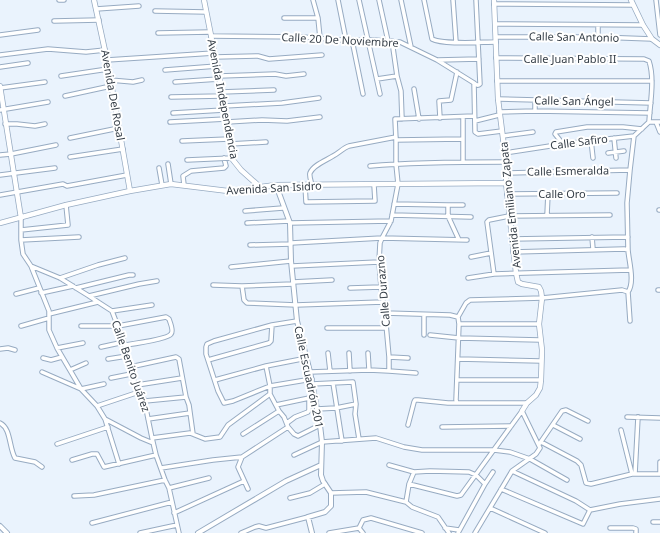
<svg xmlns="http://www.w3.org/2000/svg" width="660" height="533" viewBox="0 0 660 533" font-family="'Noto Sans',sans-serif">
  <rect width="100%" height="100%" fill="#eaf3fd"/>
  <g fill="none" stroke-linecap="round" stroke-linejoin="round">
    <!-- minor casing -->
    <g stroke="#97abc2" stroke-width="5.5">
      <path id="minor" d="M59,0H64
        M313,0L318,18L320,38
        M338,0L346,40
        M359,0L380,94
        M379,0L388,41
        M401,0L411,47
        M424,0L432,39C443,45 481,42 496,42
        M453,0L456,42
        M656,0L660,35
        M494,4L633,5
        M96,9L139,6
        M155,11L206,12
        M284,18H318
        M54,21L99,20
        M495,24L643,25
        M158,33L210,32
        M0,35L38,30
        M211,36L302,37L342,40H373L400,42L437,60L474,83C476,85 478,86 480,84L476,0
        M496,37H598L652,39
        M598,37V25
        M352,40L363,94
        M392,41L397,76L401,91L402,119
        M0,55L48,49L86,52L105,50
        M215,57L258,56L269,59L322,55
        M496,58L644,59L649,61C655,79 650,104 649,122
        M107,60L214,53
        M438,60L479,59
        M0,67L28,63
        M165,70L217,66
        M61,76L108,69
        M219,76L275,74L286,76L304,74
        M377,79L397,76
        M110,80L133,82L142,80
        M497,81H652
        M175,82L219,79
        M474,83L475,132L478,134L502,131
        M0,88L45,82
        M414,89L419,119
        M221,92L274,90
        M65,96L111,86
        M171,97L222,96
        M498,99L651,103
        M535,100V111
        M224,106L282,103L319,98
        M0,110L48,102
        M499,112L535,111L650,113
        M173,113L224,110
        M463,117V162
        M440,118L439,101L451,100L457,72
        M475,121L499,115
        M170,122L226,119
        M227,122L262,120L287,121L320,117
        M649,122H660
        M656,122L660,132
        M5,124H17L35,126L45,124
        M503,136L533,132
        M70,138L119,128
        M614,138L616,158
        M396,140L463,139
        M591,140L593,158
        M182,141L229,139
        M230,144L266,142
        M563,144L555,134L556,132L587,127H623L642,129
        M505,153L563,144L634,136L649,122
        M608,153L624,151
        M0,155L11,154L56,145
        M70,157L123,149
        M187,160L232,158
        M168,164L171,184
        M370,166C415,162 461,162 506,162
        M159,168L162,185
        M506,173L630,170
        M0,175L55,168
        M184,185L183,176L191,171L224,168L226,166L224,158
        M305,185L306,202L375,201L374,185
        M312,185C311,181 309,176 310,173C313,165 327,160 333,156C339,153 343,148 349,146L396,137
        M507,194L617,193
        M0,195L63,184L67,186L127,175
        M394,204L448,205V216L459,240
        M448,205H463
        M659,210H660
        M245,211L283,208
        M392,215L471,217
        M547,215L548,194
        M21,218V240L23,254L31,266L49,311V330L57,348L81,389L97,406L105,419L141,438L153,443
        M247,223L289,221
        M290,223L391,221
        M21,230L68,225L66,205
        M592,237L593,249
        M512,239L628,237
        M21,240L79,237
        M291,243L382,238L467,240
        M250,245L291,244
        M628,250L627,203L630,170L634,136
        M513,252L624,249L628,250C629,262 635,282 628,292
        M471,257L491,253
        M31,266L60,278L89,296L98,302L112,311L125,345L131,374L139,392L144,399L152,438L156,455L165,480L169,488L179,533
        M292,266L379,262
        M231,267L291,261
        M494,274L487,222L489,220L509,216L610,215
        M60,278L98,265L125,258
        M468,278L494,274L630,270
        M293,282L332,280
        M213,285L242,286L293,284
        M242,286L244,300L247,303L296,305L383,302
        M76,288L129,275H133
        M350,288L381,287
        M658,290H660
        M628,292L630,321
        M41,293L73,286
        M16,294L39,288
        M89,296L139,284L157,281
        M112,311L152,305
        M385,313L450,315L458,317L459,324L456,400L457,403H527
        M49,314L98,302
        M424,315V335
        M458,317L466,303L470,300L542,298L622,290L628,292
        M297,321L272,325L214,341L207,344L206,347V354L218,391L224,403L233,401L270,386L312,379
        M459,324H539
        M21,326L49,318
        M81,326H118L166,317L169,319C170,322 174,331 171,334C168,339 132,344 125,345
        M327,328H386
        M430,335L459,338L540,340
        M101,347L124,342
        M57,348L83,343
        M0,349L8,348L15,350
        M328,353L330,371
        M349,353L350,371
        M368,353L369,370
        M389,357L408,358
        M43,358L51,360L62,357
        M108,359L127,356
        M458,359L541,361
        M208,360L269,343L271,341L272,325
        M130,367L176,357L179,359L186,397L189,405L193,434
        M70,370L86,363
        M389,371V357L385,313L381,287L379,262L380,243L382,238L391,221L398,184L396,164V140L395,119L474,116
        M42,372L81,389L104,384
        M310,372L369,370L389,371L416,373
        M111,378L131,374
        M215,380L266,366L307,358
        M458,380H541
        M333,383L342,441
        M312,384L353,382L356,404L355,414L359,439
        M137,385L182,378
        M145,401L186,397
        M276,405L314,397
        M97,406L139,392
        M317,409L336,408L356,404
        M627,417L660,418
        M105,419L119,464
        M148,419L190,413
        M0,423C11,428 9,448 15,458L35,462L42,467
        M287,423L295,417L308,412L309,410V399
        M408,425L414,402L415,400H418L448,403H457
        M553,425L580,439
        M288,427L294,434L298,436L320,425
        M442,427L511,426
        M621,430L632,474
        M243,434L279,411
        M152,438L190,433L205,439L220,437L228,425L270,394
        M541,442L577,461L581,465L586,483L591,484L632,474H660
        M540,443L562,411L566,410L588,421
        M57,444L108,427
        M294,455L322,442L376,438L404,447L422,450H494L510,452L530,459L567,480
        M72,460L92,454H97L104,467L156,455
        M389,465L414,472L430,471L469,472L476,475L485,484L458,533
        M161,468L213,460L242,457
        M512,471L576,501L590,510
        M635,474L638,417
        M660,474V462
        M409,484L457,496L461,495L522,411L540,448L536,454L512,471L475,533
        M485,484L493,472
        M169,488L209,478
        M248,489L238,467L242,457L288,427L284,417L279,411L270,394V386L266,366
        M501,489L583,524L590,510L620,504L660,499
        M331,493L366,492L406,502
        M74,496L94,495L165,480
        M290,498L310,493L325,484
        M406,502L412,507L438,517L449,533
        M406,502L409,484L414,472
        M490,508L545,533
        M174,513L244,481
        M653,522H660
        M92,523L172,502
        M359,528L363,533
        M445,528L459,530
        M610,528H633L636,529V533
        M140,533L177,525
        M241,533L255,527L259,526L266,528L308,517
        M329,533L359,528L363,520L371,518L422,533"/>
    </g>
    <!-- tertiary casing -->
    <g stroke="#97abc2" stroke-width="6">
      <path id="tertiary" d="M276,185L290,223L291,261L297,321L310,372L320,425L322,442L321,475L323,481L331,493V506L325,512L308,517L312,533
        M0,526L7,533
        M198,533L286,481L321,465"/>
    </g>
    <!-- secondary casing -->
    <g stroke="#97abc2" stroke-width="6">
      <path id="secondary" d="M94,0L107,60L130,191
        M204,0L219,76L233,160L241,170L260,187
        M494,0L498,99L506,162V183L516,273L518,282L522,284L539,287L541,291L542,298L539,324L542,350L541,380L540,388L536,395L527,403L522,411
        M631,0L643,25L652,39L660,45
        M0,86L21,218
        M0,223L66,205L130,191L171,184L228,191L276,185L506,183"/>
    </g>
    <!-- minor -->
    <use href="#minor" stroke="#fff" stroke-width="3.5"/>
    <!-- tertiary -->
    <use href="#tertiary" stroke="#fff" stroke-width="4"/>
    <!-- secondary -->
    <use href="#secondary" stroke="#fff" stroke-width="4.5"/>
  </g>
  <g text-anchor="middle" stroke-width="4" stroke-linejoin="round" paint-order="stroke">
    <!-- street labels -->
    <g font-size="11" fill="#353e47" stroke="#fff">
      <text transform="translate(574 37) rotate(1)" y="4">Calle San Antonio</text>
      <text transform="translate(340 40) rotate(3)" y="4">Calle 20 De Noviembre</text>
      <text x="570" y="63">Calle Juan Pablo II</text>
      <text transform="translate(113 95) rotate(80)" y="4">Avenida Del Rosal</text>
      <text transform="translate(223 99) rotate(79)" y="4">Avenida Independencia</text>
      <text transform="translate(574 101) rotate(1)" y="4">Calle San Ángel</text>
      <text transform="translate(579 142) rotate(-7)" y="4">Calle Safiro</text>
      <text transform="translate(568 171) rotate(-1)" y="4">Calle Esmeralda</text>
      <text transform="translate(274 188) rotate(-3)" y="4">Avenida San Isidro</text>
      <text x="562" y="198">Calle Oro</text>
      <text transform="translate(510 205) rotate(-96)" y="4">Avenida Emiliano Zapata</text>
      <text transform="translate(383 291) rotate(-95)" y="4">Calle Durazno</text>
      <text transform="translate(131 366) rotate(71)" y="4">Calle Benito Juárez</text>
      <text transform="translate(309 377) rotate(78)" y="4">Calle Escuadrón 201</text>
    </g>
  </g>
</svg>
